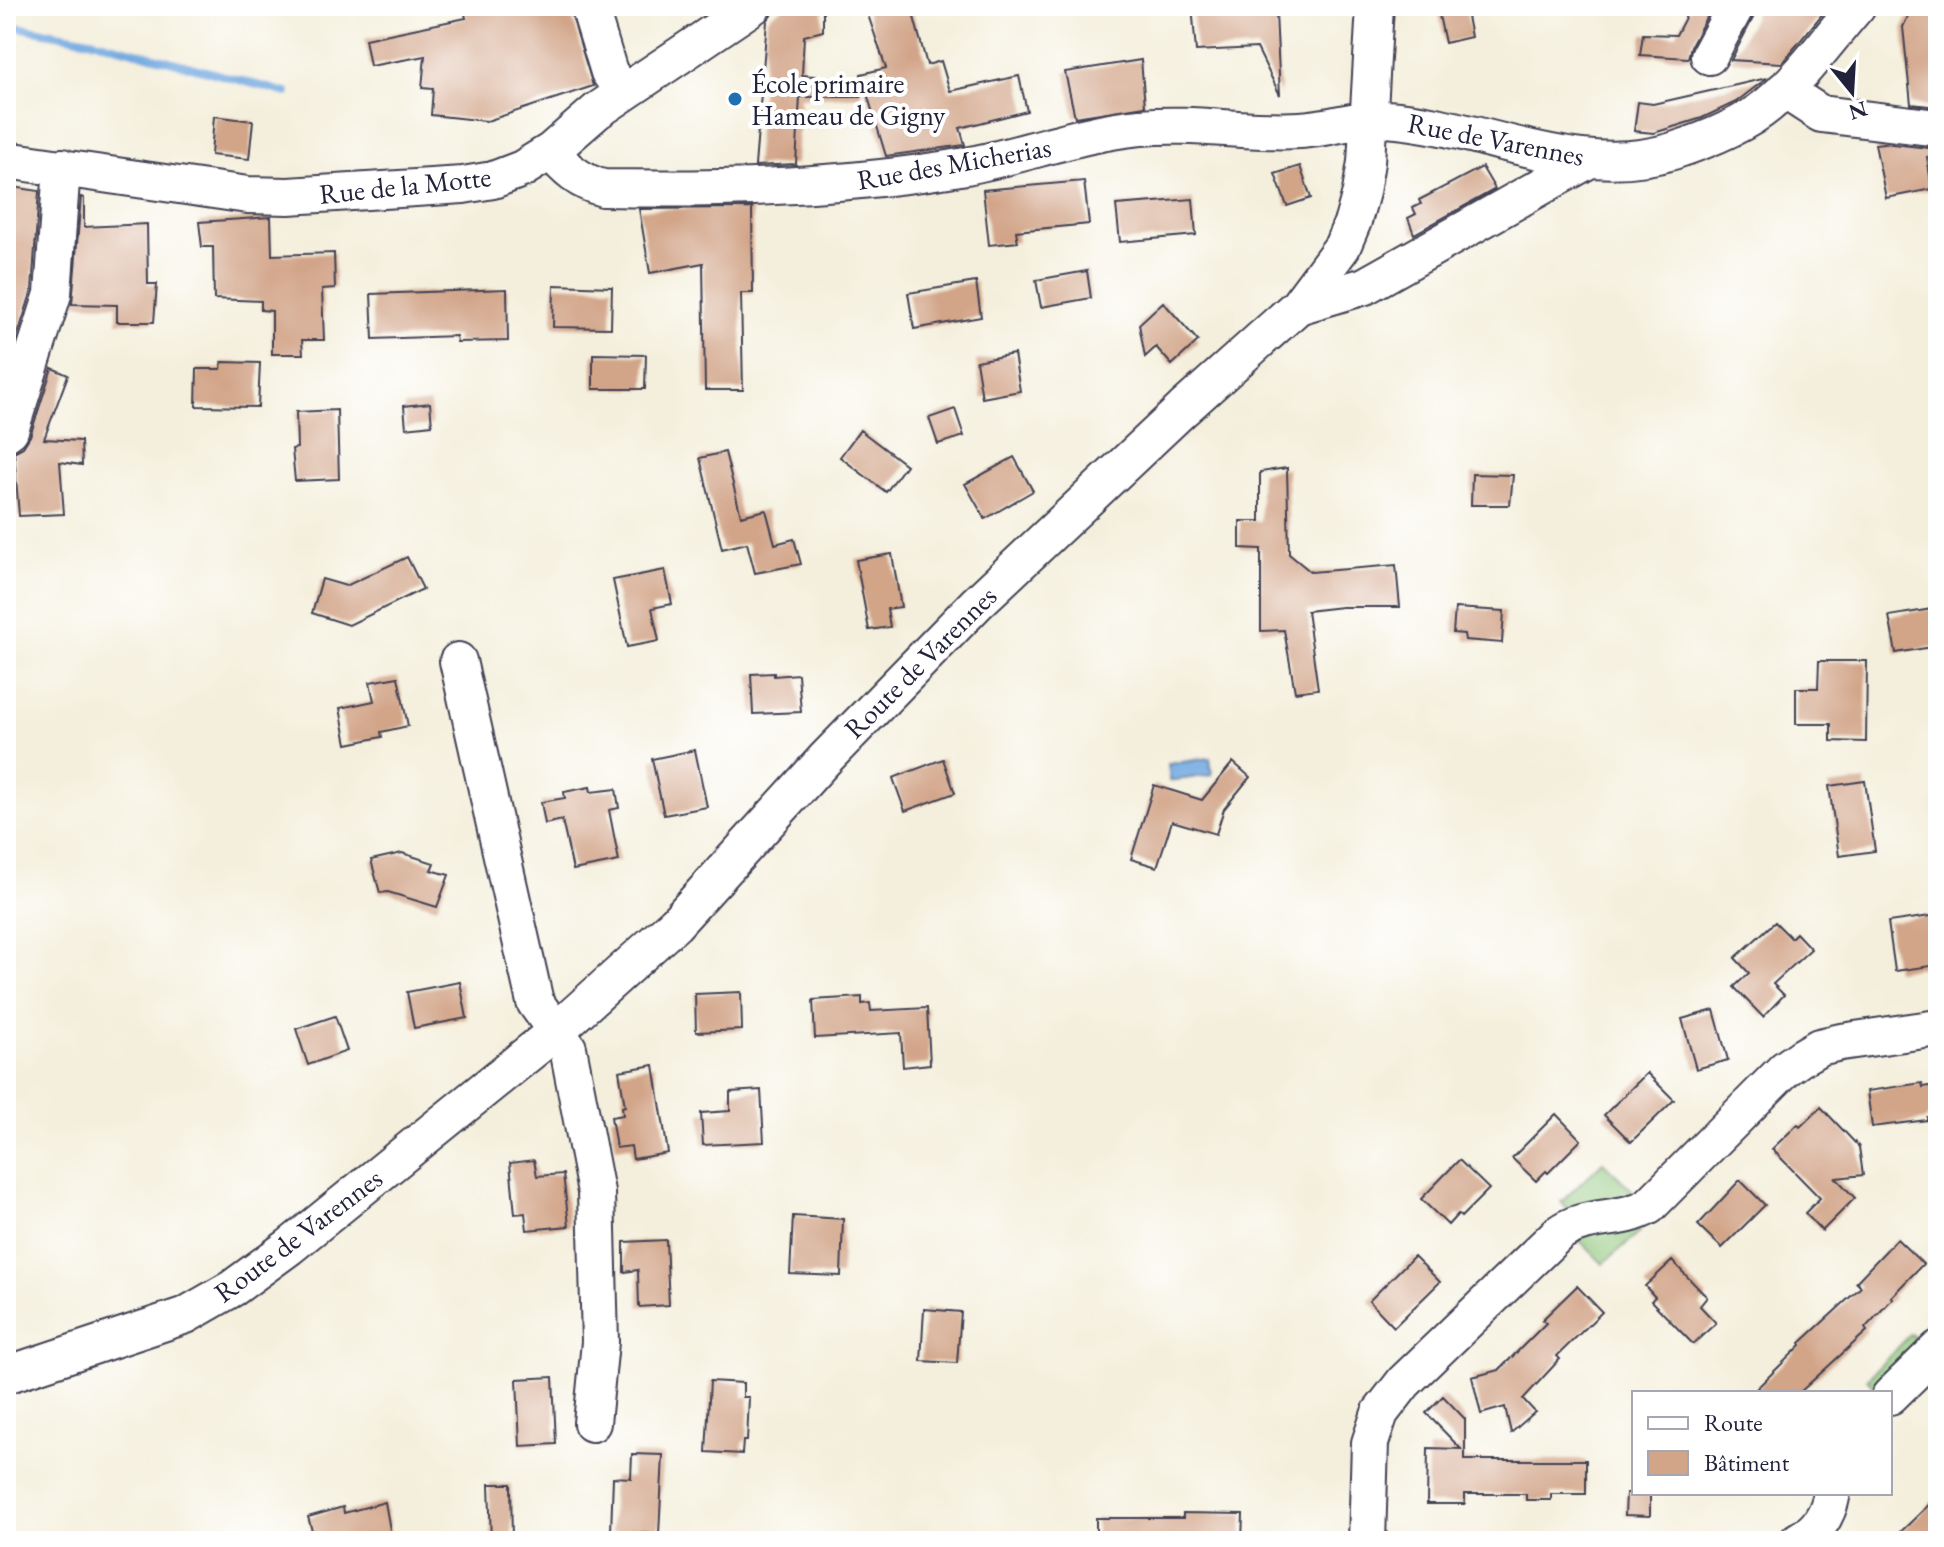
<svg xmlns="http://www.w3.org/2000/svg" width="1944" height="1547" viewBox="0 0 1944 1547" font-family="'EB Garamond',serif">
  <rect width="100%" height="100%" fill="#fff"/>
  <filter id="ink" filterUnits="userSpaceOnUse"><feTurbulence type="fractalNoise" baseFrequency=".0125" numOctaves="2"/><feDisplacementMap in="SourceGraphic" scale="16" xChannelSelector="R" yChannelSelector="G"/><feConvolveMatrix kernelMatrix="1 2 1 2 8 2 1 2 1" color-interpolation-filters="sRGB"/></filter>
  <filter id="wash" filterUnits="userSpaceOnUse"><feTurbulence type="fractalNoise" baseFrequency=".006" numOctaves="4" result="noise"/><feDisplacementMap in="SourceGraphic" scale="32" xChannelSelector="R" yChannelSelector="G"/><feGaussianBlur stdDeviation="1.8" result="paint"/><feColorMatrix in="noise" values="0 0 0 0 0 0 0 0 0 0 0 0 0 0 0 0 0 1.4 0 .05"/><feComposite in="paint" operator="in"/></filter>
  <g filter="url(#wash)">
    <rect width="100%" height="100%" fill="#f4efdc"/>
    <!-- green -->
    <path fill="#8cc477" stroke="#577359" stroke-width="2" d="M1603,1162L1639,1197L1569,1211L1561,1202Z
      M1635,1225L1640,1232L1603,1264L1575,1236Z
      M1911,1334L1923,1346L1879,1391L1867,1379Z"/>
    <!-- water -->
    <path fill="#72a9e0" stroke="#4a668e" stroke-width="2" d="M1210,758L1212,775L1170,781L1168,764Z"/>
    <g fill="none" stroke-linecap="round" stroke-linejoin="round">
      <!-- stream -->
      <path stroke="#72a9e0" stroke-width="8" d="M6,25L96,41L287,93"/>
    </g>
    <g id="blocks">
      <!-- building -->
      <path fill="#d2a488" d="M463,6H491L492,12L528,6H569L593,86L487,121L431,115L433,89L422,88L425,56L370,66L365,39L466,18Z
        M786,6H823V31L804,36L802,75L862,80L861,97H800L796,164L755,166L767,21L772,14Z
        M865,6H911L927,65L941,61L950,91L1019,76L1027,111L960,128L965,145L886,156L861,74L886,68Z
        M1192,6H1238L1239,15L1276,13L1280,95L1257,48L1196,51Z
        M1437,6H1465L1471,37L1445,43Z
        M1691,6H1712L1691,46L1688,58L1640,55L1643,34L1676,35Z
        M1757,6H1829L1782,63L1731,60L1754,16Z
        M1913,6H1938V107L1911,104L1903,27Z
        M1141,60L1145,106L1075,117L1065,72Z
        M1767,78L1736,102L1702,118L1654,133L1634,131L1638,102L1653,104Z
        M214,116L253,121L249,159L211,155Z
        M1883,143L1938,149V154L1927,157L1932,189L1886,198L1875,144Z
        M1300,166L1311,198L1287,206L1275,174Z
        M1482,167L1495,189L1414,234L1408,218L1416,214L1413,208L1421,204L1419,200Z
        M1084,181L1089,224L1016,231L1018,242L989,245L983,190Z
        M6,186L39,191L32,290L6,373Z
        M81,197L84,198V227L147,224L148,284H157L154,322H117V305L72,304Z
        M1193,199L1196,235L1120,242L1116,205Z
        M752,208L753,293H741L743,390H705L703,263L650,273L639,209Z
        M271,217L272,255L334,253L335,288L322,289L324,340H302L303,354H272V311L261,310V301L214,299L213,247H202L199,222Z
        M1087,271L1091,298L1041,307L1036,280Z
        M976,282L981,317L914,329L908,293Z
        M554,285L612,287L611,328L553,327Z
        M507,289L508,341L457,342L456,336L373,339L371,294Z
        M1163,302L1198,341L1172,365L1156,347L1145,357L1139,324Z
        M593,354L646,355L645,389H593Z
        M1014,354L1020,391L982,398L976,361Z
        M222,362L260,363L258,407L196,406L197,369H221Z
        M52,368L68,375L44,439L81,441L82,465L60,462L64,514L19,516L14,452L23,447L30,436Z
        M430,403L432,425L406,428L404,406Z
        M955,409L964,436L938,444L929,418Z
        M337,410L339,479L295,481L292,449L297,448L296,412Z
        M860,430L906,465L886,492L840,457Z
        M725,452L741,516L766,510L775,544L794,539L801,564L755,573L747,543L722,549L700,458Z
        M1014,457L1033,491L985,519L965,484Z
        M1287,468L1289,554L1311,572L1396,565L1400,607H1342L1307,611L1318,689L1295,692L1284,630L1261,631V549L1240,548V521H1260V472Z
        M1472,474L1513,475L1510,505H1471Z
        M892,554L901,607L887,609L890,627L869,630L856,560Z
        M407,557L423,589L349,625L312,613L322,579L346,586Z
        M665,570L672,604L652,608L659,641L627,647L613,580Z
        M1455,608L1504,611L1502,643L1465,640L1464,634L1453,633Z
        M1938,608V646L1896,653L1889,616Z
        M1819,661H1867L1866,742L1831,741V724H1796V688H1818Z
        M774,673V676L798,674L801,712L753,714L751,674Z
        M398,677L408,726L381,732L382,737L347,744L340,708L374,701L370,682Z
        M695,750L707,807L664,815L652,759Z
        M943,759L955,793L905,811L893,778Z
        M1233,762L1250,777L1224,809L1216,834L1172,821L1157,867L1131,859L1154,785L1202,800Z
        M1865,781L1875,851L1839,856L1829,786Z
        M590,787L591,792L616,789L619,808L609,810L619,861L573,870L562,820L545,824L541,802L565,798L564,792Z
        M402,853L434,863L431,870L449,875L437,907L388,892L380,893L371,860Z
        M1938,915V965L1895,971L1888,922Z
        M1775,922L1791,938L1796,933L1811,949L1773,984L1784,995L1763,1017L1734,987L1749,973L1735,958Z
        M460,982L467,1018L414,1028L407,992Z
        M741,992L742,1030L696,1032L695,994Z
        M862,997V1004L870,1003L871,1011L927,1008L930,1064L903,1067L901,1033L815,1038L813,1000Z
        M1714,1010L1728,1060L1696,1069L1682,1019Z
        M335,1016L347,1051L308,1065L296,1029Z
        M654,1065L668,1153L633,1159L631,1146L616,1148L611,1117L623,1115L622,1107L625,1106L619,1071Z
        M1647,1073L1674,1100L1631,1142L1604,1115Z
        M1922,1083L1923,1087L1936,1085L1938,1115L1927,1117V1120L1872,1127L1867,1091Z
        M761,1090L764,1142L703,1145L701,1113L730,1111V1092Z
        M1821,1107L1859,1147L1863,1175L1836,1178L1855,1198L1822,1231L1805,1213L1820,1198L1772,1149L1798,1124L1800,1127Z
        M1556,1114L1581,1140L1548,1173L1546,1171L1536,1181L1512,1158Z
        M534,1160L537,1176L563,1174L569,1226L527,1230L525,1213L515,1214L510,1163Z
        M1459,1160L1489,1189L1461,1217L1458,1214L1448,1225L1421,1199Z
        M1740,1180L1765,1205L1722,1248L1698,1225Z
        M793,1216L843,1219L841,1276L790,1274Z
        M1897,1239L1923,1264L1891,1297L1893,1298L1865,1328L1867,1331L1799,1393H1752L1801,1345L1800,1343L1861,1287L1856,1282Z
        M666,1240L669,1305L639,1307L638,1270L624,1272V1242Z
        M1414,1256L1440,1282L1394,1327L1369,1301Z
        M1672,1261L1707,1297L1700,1306L1716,1323L1693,1344L1651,1301L1655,1297L1645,1286Z
        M1577,1286L1602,1312L1557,1356L1560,1359L1523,1399L1535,1412L1511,1433L1505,1407L1481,1414L1472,1377L1499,1370L1546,1323L1542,1320Z
        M924,1309L961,1312L957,1363L921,1361Z
        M553,1377L556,1444L520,1446L517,1379Z
        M710,1381L743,1383V1397H749L747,1441H743L742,1454L706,1452Z
        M1443,1396L1465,1419V1460H1586V1494H1551V1500H1526V1494H1465V1504H1427L1428,1448L1461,1449L1426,1413Z
        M632,1454L663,1455L659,1534L611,1532L613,1477L631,1478Z
        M489,1484H511L512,1541H491Z
        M1626,1493H1650V1516L1625,1515Z
        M1938,1496V1541H1891Z
        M385,1502L392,1541H315L308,1517L343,1507L344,1513Z
        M1183,1513L1243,1514L1242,1541H1096V1518H1183Z"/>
    </g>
  </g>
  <g filter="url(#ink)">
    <use href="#blocks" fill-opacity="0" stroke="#424153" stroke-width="2"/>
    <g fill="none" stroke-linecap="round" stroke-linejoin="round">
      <!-- minor casing -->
      <g stroke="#424153" stroke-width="40">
        <path id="minor" d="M589,6L609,72L623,92
          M1709,56L1736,6
          M1784,90L1821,114L1938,128
          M551,151C565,169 580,182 603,188C725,190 845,187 966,166C1025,155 1082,132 1141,127C1194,122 1247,133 1300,130C1327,129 1361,117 1386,119C1481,125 1576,181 1673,151C1704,141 1743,126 1768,105C1802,77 1828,39 1857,6
          M6,160L248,195L288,196L463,185L493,180L522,169L551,151L597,111L753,6
          M1298,306L1365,286L1590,159
          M6,433L10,430L53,294L62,167
          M458,661L535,1002L568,1048L596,1192L600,1342L592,1423
          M6,1375L186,1315L233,1288L289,1247L555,1032L675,924L825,759L977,603L1183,409L1298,306L1342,247L1353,221L1361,192L1366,162L1375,6
          M1890,1396L1938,1349
          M1367,1541L1370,1443L1380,1413L1404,1382L1558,1234C1586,1213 1620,1223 1649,1206L1785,1069L1802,1057L1819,1047L1841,1042L1938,1028
          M1798,1541C1818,1531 1828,1515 1832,1493"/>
      </g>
      <!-- minor -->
      <use href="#minor" stroke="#fff" stroke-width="36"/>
    </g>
  </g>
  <!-- markers -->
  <circle fill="#1f6fb2" stroke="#fff" stroke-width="3" cx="735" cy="99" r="8"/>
  <g text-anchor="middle" stroke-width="8" stroke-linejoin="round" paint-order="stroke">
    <!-- poi labels -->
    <g font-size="28" fill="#22223b" stroke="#fff" text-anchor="start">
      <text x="751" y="93">École primaire<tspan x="751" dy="32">Hameau de Gigny</tspan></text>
    </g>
    <!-- street labels -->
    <g font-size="28" fill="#22223b" stroke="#fff">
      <text transform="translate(1496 139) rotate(11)" y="10">Rue de Varennes</text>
      <text transform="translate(954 163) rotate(-10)" y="10">Rue des Micherias</text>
      <text transform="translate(405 185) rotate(-6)" y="10">Rue de la Motte</text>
      <text transform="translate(920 662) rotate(-45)" y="10">Route de Varennes</text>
      <text transform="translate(298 1235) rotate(-37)" y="10">Route de Varennes</text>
    </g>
  </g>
  <!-- margin -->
  <rect width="1944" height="1547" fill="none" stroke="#fff" stroke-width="32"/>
  <!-- legend -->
  <rect x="1632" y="1391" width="260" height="104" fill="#ffffff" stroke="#a7a7b1" stroke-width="2"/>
  <rect x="1648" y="1417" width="40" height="12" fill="#ffffff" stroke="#a7a7b1" stroke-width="2"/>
  <text x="1704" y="1431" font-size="24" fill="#22223b">Route</text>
  <rect x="1648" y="1451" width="40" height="24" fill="#d2a488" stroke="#a7a7b1" stroke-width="2"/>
  <text x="1704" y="1471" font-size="24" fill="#22223b">Bâtiment</text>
  <!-- north arrow -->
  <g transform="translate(1852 92) rotate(162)" stroke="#ffffff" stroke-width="6" paint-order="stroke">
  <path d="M0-6L14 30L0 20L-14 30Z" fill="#22223b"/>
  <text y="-12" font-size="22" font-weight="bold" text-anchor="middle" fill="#22223b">N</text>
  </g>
</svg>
